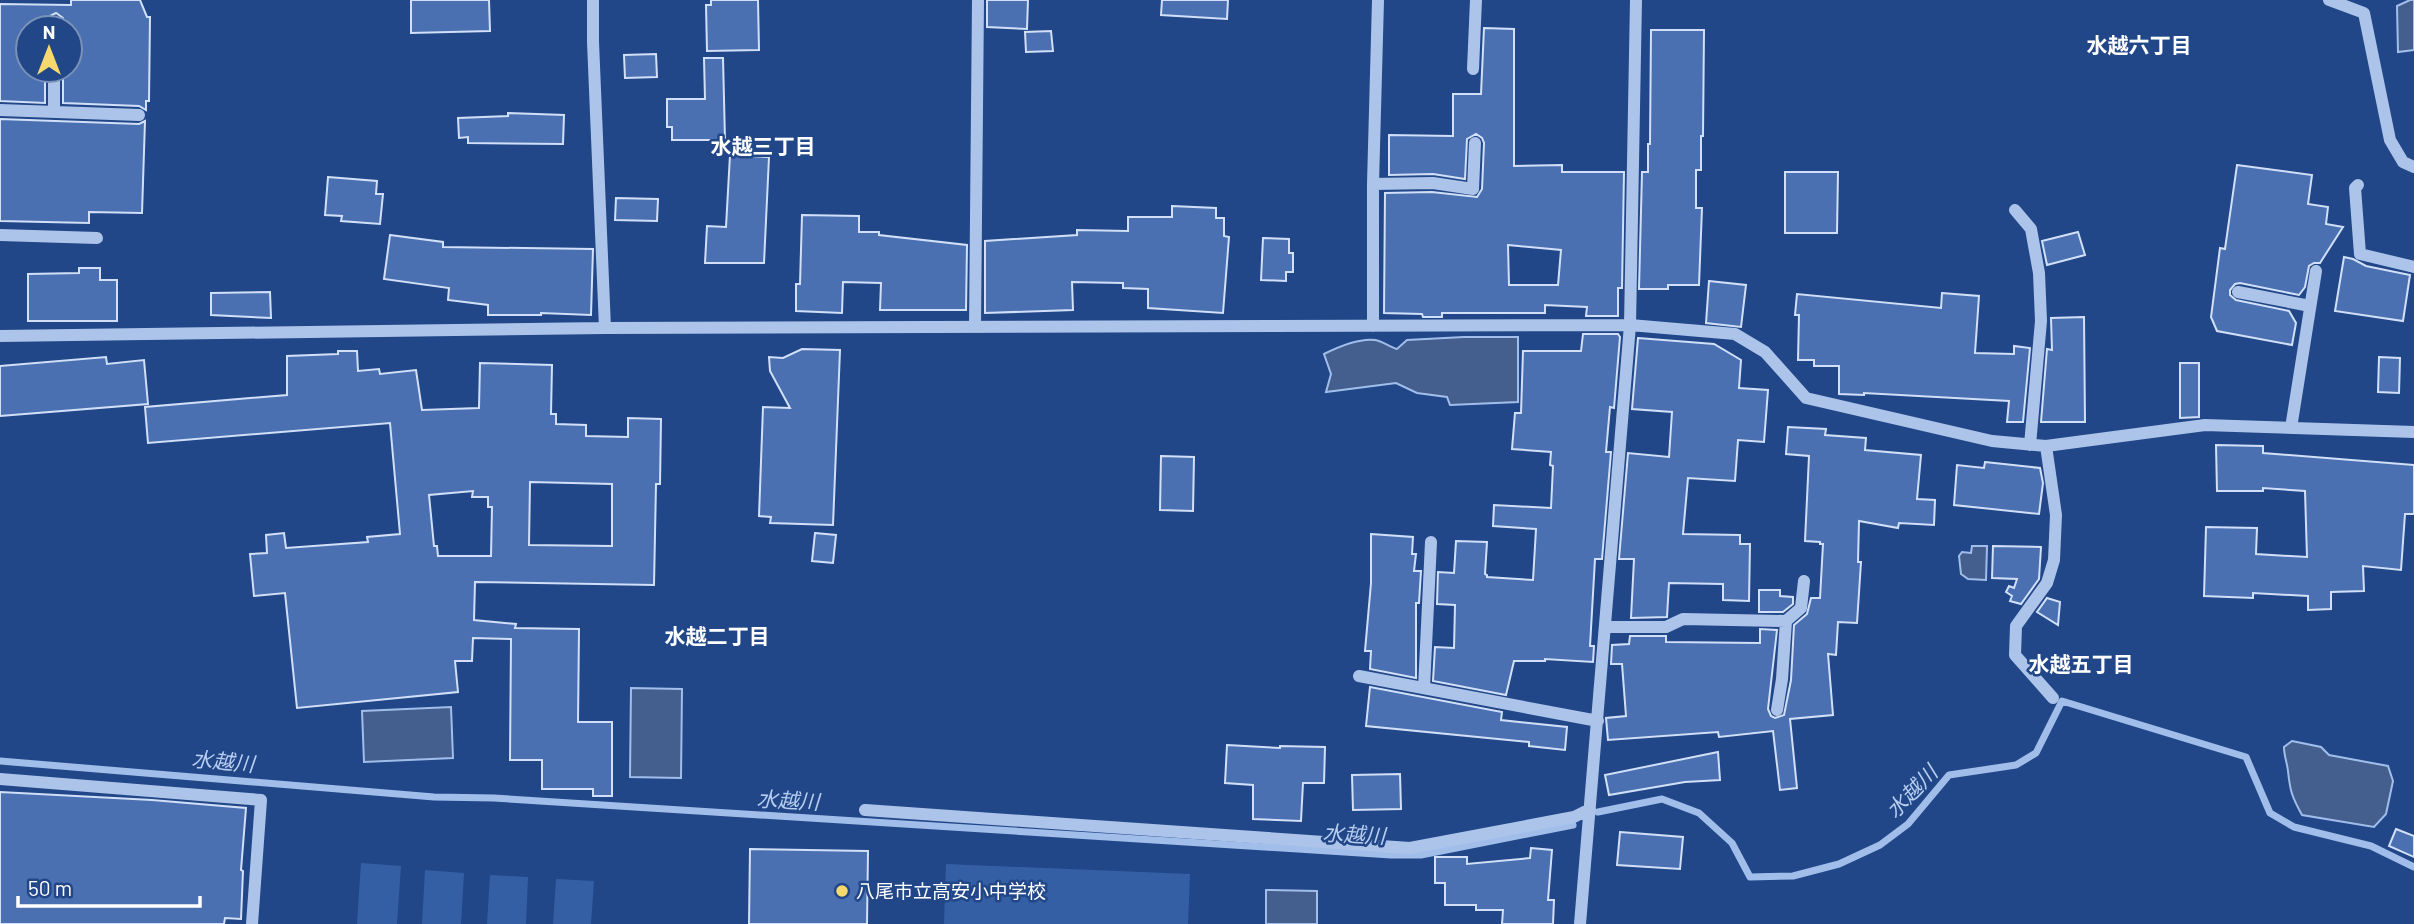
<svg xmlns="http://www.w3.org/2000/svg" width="2414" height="924" viewBox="0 0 2414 924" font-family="Barlow,'Noto Sans JP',sans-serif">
  <rect width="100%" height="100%" fill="#214788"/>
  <!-- green -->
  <path fill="#355fa5" d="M361,863L401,866L397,924H357Z
    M946,864L1190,874L1188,924H944Z
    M425,870L464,873L461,924H422Z
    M490,875L528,877L526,924H487Z
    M556,879L594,881L591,924H553Z"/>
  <!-- water -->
  <path fill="#445e8e" stroke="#a1beeb" stroke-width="2" d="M2410,0H2414V50L2398,52L2397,6Z
    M1464,337H1518V402L1450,405L1447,397L1417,393L1396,383L1326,392L1331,374L1324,354C1338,347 1358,338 1375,340C1383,341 1389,347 1397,349L1407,340Z
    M1972,546H1987L1986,580L1968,579L1961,574L1959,556L1962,552L1971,553Z
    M631,688L682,689L681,778L630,777Z
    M451,707L453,758L364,762L362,711Z
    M2292,741L2321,747L2329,755L2388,766L2393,781L2386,814L2374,827L2302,815C2292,797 2290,791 2288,771C2287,762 2284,756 2284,747Z
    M1266,890L1317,891V924H1266Z"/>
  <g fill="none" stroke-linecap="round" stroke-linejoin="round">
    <!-- stream -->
    <path stroke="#a1beeb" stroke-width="7" d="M0,761L434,797L494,798L1391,855H1421L1573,825
      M1598,812L1662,799L1699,813L1732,843L1750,877L1793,876L1839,864L1880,845L1908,824L1949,775L2016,765L2036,753L2062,701L2246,757L2270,813L2294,827L2371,846L2414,867"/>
  </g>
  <!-- building -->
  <path fill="#4a70b1" stroke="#d1e0f8" stroke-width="2" fill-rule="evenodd" d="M71,0H140L147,17H150L149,101H146V110L139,106L63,103V70H70V28H64L63,18L56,13L48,17L46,28H28V70H45V103L0,101V4L71,5Z
    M411,0H489L490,31L411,33Z
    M711,0H758L759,50L707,51L706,5H711Z
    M987,0H1028L1027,29L987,27Z
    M1162,0H1228L1227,19L1161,15Z
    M1484,28L1514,29V166L1562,165V172H1624L1622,288H1618V316H1586L1587,307L1545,305V313H1442V317H1423L1422,314L1384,313L1385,193L1432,192L1477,197L1482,189L1484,143L1482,138L1476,134L1467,139L1465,179L1433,174L1389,175V135L1453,136V94H1481ZM1508,245L1561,250L1558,285H1509Z
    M1651,30H1704L1703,136H1701V170H1696V208H1702L1699,285H1668V289H1639L1642,172H1648V144H1650Z
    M1051,31L1053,51L1026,52L1025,32Z
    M656,54L657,77L625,78L624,55Z
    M704,58H723L725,140H672V127H667V99H705Z
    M508,113L564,115L563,144L468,143V137L459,138L458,118L508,116Z
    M0,119L139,124L145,121L142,213L89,212V223L0,221Z
    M730,155L769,157L764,263H705L707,226L726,227Z
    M2237,165L2312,175L2308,204L2328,207L2326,224L2343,227L2320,263H2314L2309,266L2305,287L2299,295L2240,283L2235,284L2230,290V295L2236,300L2289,311L2296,323L2292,345L2217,331L2211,317L2220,248L2225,249Z
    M1785,172H1838L1837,233H1785Z
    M328,177L377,181L376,194H383L380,224L341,221L342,216L325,215Z
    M616,198L658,199L657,221L615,220Z
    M1172,206L1216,208V218H1224V236L1229,237L1223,313L1148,308V289L1123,288V283L1072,282L1073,310L985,313V241L1077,235V230L1128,231V217H1172Z
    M802,215L859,216V232H879V235L967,245L966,310H880L881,283L843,282L842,313L796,311V284H800Z
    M2078,232L2085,255L2047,265L2042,241Z
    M390,235L443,242V247L593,249L591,315L541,313V315H488V305L448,300L449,288L384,279Z
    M1263,238L1289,239V253H1293V272H1286V281L1261,280Z
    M2344,257L2353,259L2366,266L2410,275L2403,321L2335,311Z
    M79,268H100V280H117V321H28V274L79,273Z
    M1709,281L1746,285L1741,327L1706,323Z
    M270,292L271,318L211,315V293Z
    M1942,293L1979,296L1975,353L2014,354V346L2030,348L2023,422H2007L2009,401L1864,393V395L1839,394V366H1814V360H1798L1799,315H1795L1797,294L1941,308Z
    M2084,317L2085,422H2041L2047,349L2052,350L2051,318Z
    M1583,334H1618L1620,337L1614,408L1610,407L1606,452H1611L1602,559H1595L1590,646H1594L1593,662L1545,659V661H1514L1506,695L1433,681L1435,647L1454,648L1455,605L1437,604L1438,572L1454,573L1456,541L1487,542L1485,574L1487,575V577L1533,580L1536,529L1493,526L1494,505L1551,508L1553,466L1550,465L1551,452L1512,449L1515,413H1521L1523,351H1581Z
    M1638,338L1714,344L1741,360L1739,388L1768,390L1764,442L1738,440L1735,481L1688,478L1683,534L1740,535V544H1750L1749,601L1723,600V584L1669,583L1667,617L1631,618L1634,559H1619L1628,453L1669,457L1672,412L1632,409Z
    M802,349L840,350L833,525L770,523L771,517L759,516L763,407L790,408L770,371L769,357L783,358Z
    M338,351H357L358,371L379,369L380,374L416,370L422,410L479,408L480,363L552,365L551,414H556V424L586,425V436L628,437V418L661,419L660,484H656L654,585L475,582L474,620L516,624L515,628L579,629L578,722H612V796H593V789H542V760H510L511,639L473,638L472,661H455L458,692L297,708L285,593L254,596L250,554L267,553L266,535L284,533L286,548L368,542L367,537L400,534L390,423L148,443L145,407L287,395V356L338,354ZM530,482L612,484V546L529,545ZM473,491L472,497H488V507H492L491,556H438L437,546H434L429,495Z
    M106,357L107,364L144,360L148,404L0,416V366Z
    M2379,357L2400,358L2399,393L2378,392Z
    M2180,363H2199V417L2180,418Z
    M1788,427L1826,429L1825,435L1866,438L1865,450L1921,455L1917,499L1935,500L1934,525L1899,523L1898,528L1859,521L1858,562H1861L1857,623L1838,622L1836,655L1828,654L1833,715L1790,719L1797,788L1780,790L1773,731L1719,737L1718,732L1608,740L1606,718L1626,716L1622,664H1611L1612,645L1629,644L1630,636H1666V642L1760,643V629L1777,630L1768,709L1771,716L1775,718L1784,715L1791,680L1794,625L1807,614L1811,598H1820L1823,544H1820V542L1805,541L1809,456L1786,454Z
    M2216,445L2263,446V453L2414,465V514H2405L2401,570L2363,566L2364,591L2331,592V609L2308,610V596L2253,593V598L2204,596L2206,527L2257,528L2256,554L2307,557L2305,491L2263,488V491H2217Z
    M1161,456L1194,457L1193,511L1160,510Z
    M1985,462L2040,468L2043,483L2039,514L1954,505L1957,465L1984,468Z
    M815,533L836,535L833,563L812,561Z
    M1371,534L1413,537L1412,554H1416L1414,571H1421L1419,603H1416V678L1370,669L1371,651H1365L1371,583Z
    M1993,546L2041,547L2039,579L2021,604L2010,601L2012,596L2006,592L2009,586L2014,588L2017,579L1992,578Z
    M1759,590H1780V596L1793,597V604L1783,612H1759Z
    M2047,598L2060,602L2058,625L2037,612Z
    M1370,687L1502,712L1501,720L1567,727L1565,750L1529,746V742L1366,726Z
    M1227,745L1280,748V746L1325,747L1324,783H1303L1301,821L1253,819V785L1225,783Z
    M1718,752L1720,780L1685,782L1609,795L1605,775Z
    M1400,774L1401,809L1353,810L1352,775Z
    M0,792L152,800L246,808L241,870L243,871L241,919L225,918L224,924H0Z
    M2396,829L2414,836V857L2389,846Z
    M1620,832L1683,837L1680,869L1617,865Z
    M1531,848L1552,850L1548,900H1554L1553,924H1502L1503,910H1476V905H1445V883H1435V857H1467V864L1530,858Z
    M750,849L868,851L867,924H749Z"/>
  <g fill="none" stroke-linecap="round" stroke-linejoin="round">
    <!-- minor -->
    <path stroke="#adc4ea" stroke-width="12" d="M593,0V42L605,328
      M2329,0L2364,13L2390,140L2403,162L2414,167
      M55,28V22
      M1473,69L1476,0
      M0,110L139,115
      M54,112V70
      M1373,184L1433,183L1473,189L1475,143
      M2358,185L2355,188L2360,254L2414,267
      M2015,210L2031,229L2039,273L2041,321L2030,445
      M0,235L97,238
      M2238,292L2310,306
      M1373,326V184L1378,0
      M975,327L978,0
      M0,336L605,328L1630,325L1735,334L1765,352L1806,398L1992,441L2046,446L2205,425L2414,432
      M2291,428L2316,271
      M2046,446L2056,515L2054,560L2047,583L2016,626L2015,655L2053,698
      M1606,627H1666L1683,619L1786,621L1801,608L1804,581
      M1359,676L1598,721
      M1424,688L1431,542
      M1777,710L1782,679L1786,621
      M0,779L261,800L252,924
      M865,810L1410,848L1574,817L1590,809
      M1580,924L1630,325L1636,0"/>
  </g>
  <!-- markers -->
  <circle fill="#f6d96e" stroke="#214788" stroke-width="2.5" cx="842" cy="891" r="7"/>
  <g text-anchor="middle" stroke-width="5" stroke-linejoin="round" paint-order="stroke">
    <!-- poi labels -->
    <g font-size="19" fill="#fff" stroke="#214788" text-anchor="start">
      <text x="856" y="898">八尾市立高安小中学校</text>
    </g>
    <!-- neighbourhood labels -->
    <g font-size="21" font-weight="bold" fill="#fff" stroke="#214788">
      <text x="2139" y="53">水越六丁目</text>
      <text x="763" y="154">水越三丁目</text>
      <text x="717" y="644">水越二丁目</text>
      <text x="2081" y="672">水越五丁目</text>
    </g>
    <!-- water labels -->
    <g font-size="21" font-style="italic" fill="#b8cef1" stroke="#214788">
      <text transform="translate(223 762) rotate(5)" y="7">水越川</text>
      <text transform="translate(1912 792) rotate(-46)" y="7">水越川</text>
      <text transform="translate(788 801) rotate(3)" y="7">水越川</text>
      <text transform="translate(1354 835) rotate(3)" y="7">水越川</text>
    </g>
  </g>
  <!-- north arrow -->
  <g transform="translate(49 49)"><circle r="33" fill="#214788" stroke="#7a91b8" stroke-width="2"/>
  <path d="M0-5L12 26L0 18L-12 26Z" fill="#f6d96e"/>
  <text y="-10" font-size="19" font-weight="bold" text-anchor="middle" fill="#ffffff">N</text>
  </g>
  <!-- scale -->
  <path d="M18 896v10h182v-10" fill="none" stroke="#ffffff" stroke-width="3.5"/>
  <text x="28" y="896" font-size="21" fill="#ffffff" stroke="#214788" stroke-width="5" paint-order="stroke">50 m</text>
</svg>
